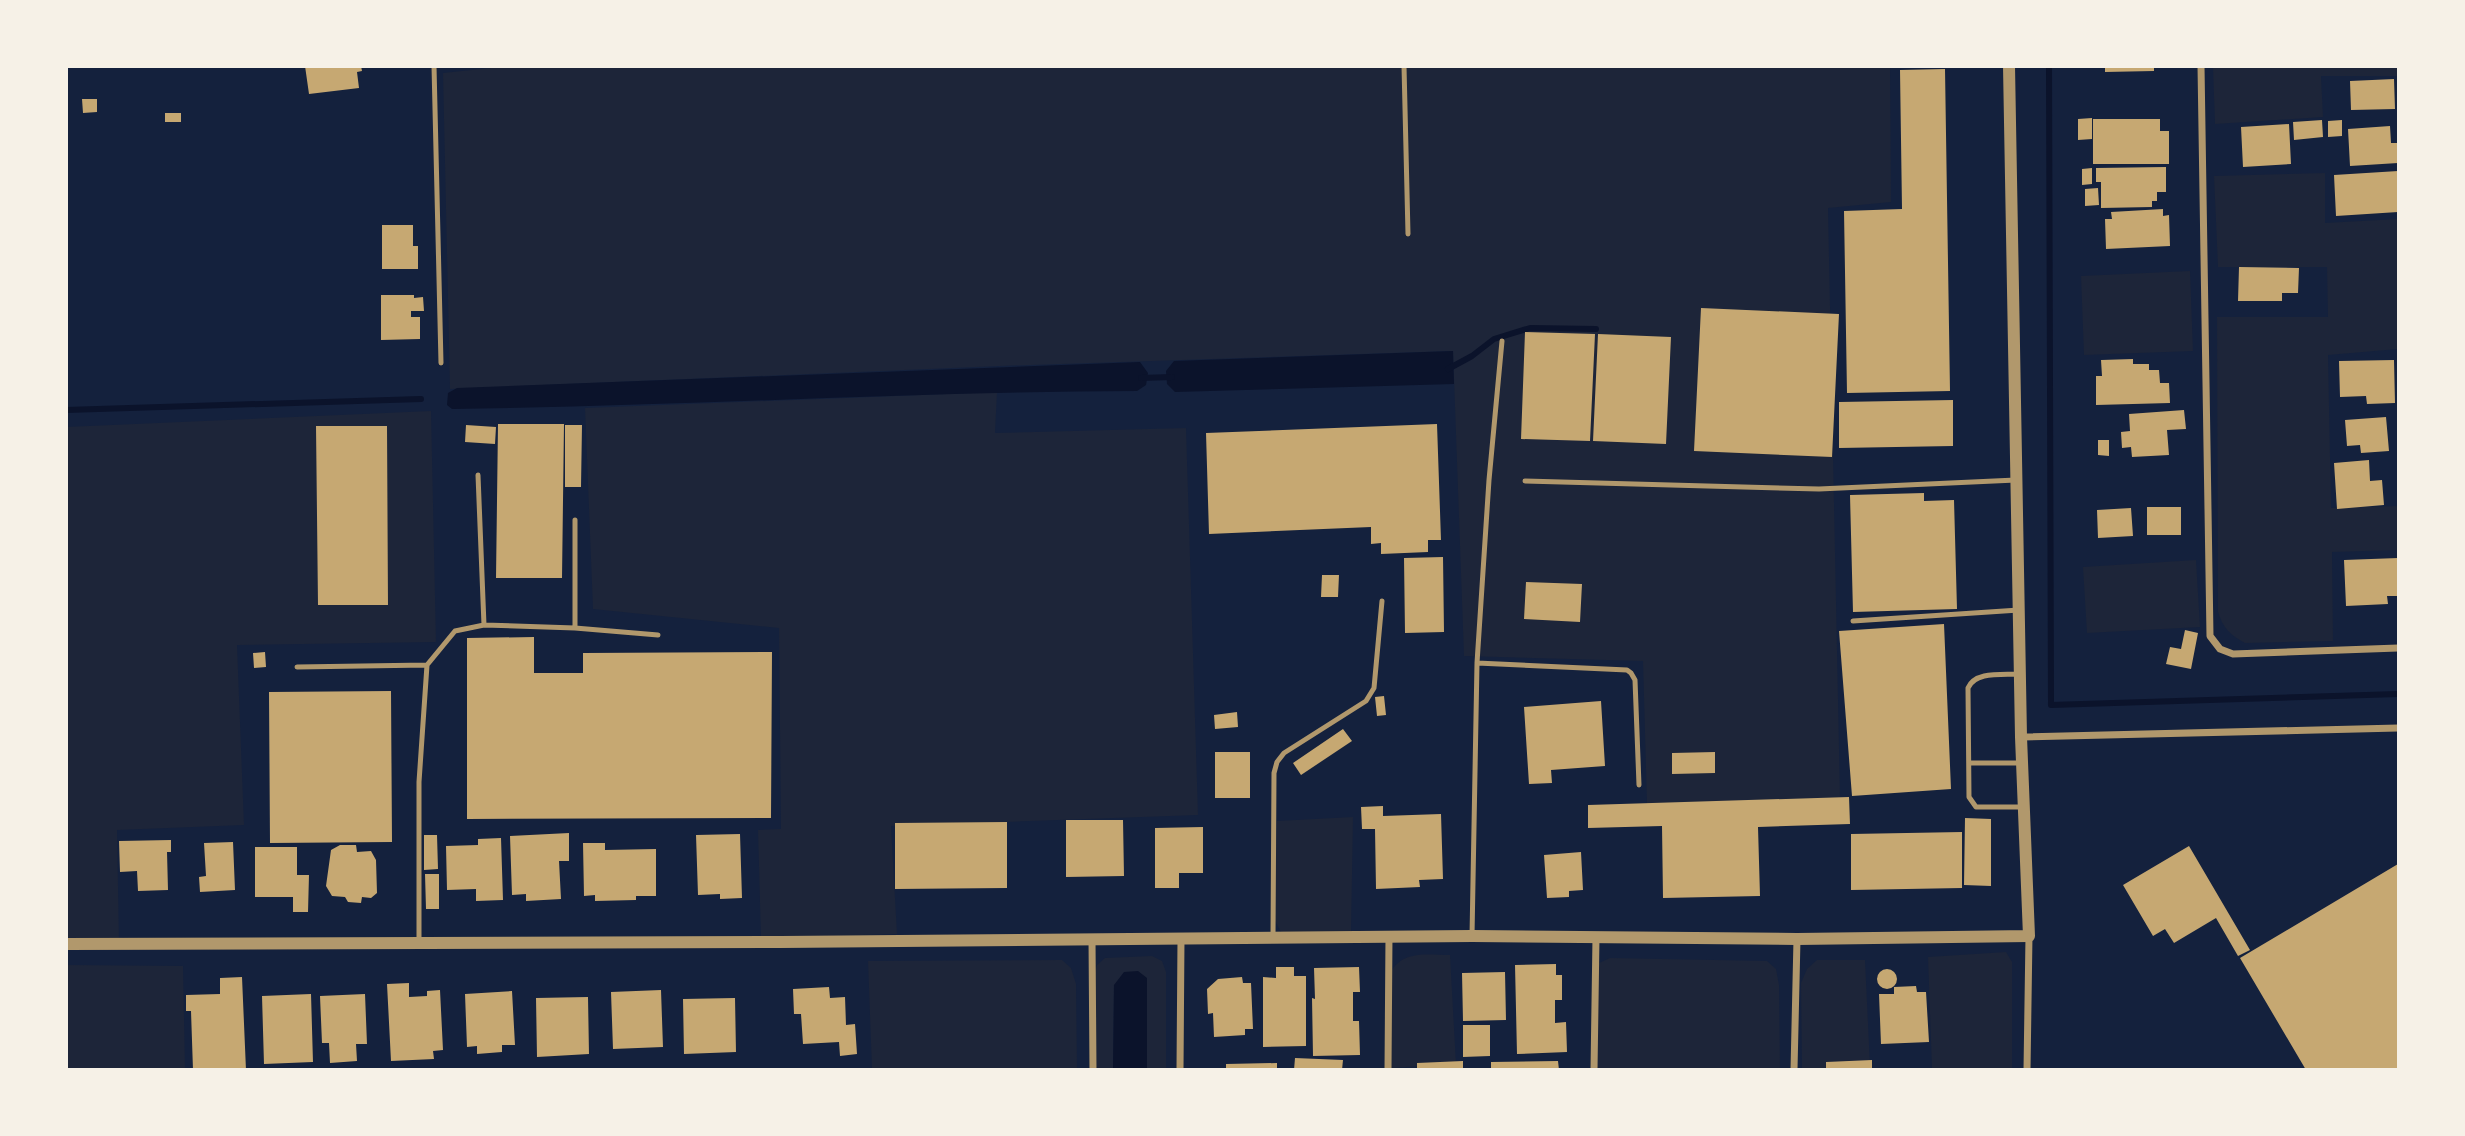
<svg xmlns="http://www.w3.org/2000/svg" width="2465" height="1136" viewBox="0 0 2465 1136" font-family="Arial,sans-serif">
  <rect width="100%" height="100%" fill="#14213d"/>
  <!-- green -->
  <path fill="#1d2539" d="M511,66L1890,67L1891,202L1828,208L1840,798L1647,804L1643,661L1464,656L1453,351L999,366L450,389L443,73Z
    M2213,67H2398V76H2321L2323,117L2215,124Z
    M2325,173V223L2398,219V349L2328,355L2331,508L2398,506V550L2332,552L2333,641L2245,643C2230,635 2223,628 2218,612L2217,317H2328L2327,267H2218L2214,176Z
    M2190,271L2193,351L2084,355L2081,276Z
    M997,392L995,433L1186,428L1198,815L891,826L897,934L761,938L758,830L781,829L779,628L593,609L585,408Z
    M431,411L436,642L237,645L244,825L117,830L119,942H67L66,427Z
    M2196,560L2200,627L2087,633L2083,567Z
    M1353,817L1351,932L1282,934L1273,917L1277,821Z
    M2006,952L2012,962V1069H1932L1928,957Z
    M1450,955L1456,1064L1390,1068L1392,970C1405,950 1428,955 1450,955Z
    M1152,956L1162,961L1166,972V1069H1147V978L1114,985L1113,1069H1095L1093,978L1097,965L1105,958Z
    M1610,958L1767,961L1776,969L1779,985L1780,1069L1595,1070V977L1599,963Z
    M1062,960L1071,968L1076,984L1077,1069H872L868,961Z
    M1817,960H1865L1870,1066L1802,1069L1801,983L1807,969Z
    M67,965L183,966L185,1069H67Z"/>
  <!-- water -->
  <path fill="#0b132b" d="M1453,351L1454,384L1175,392L1167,384L1166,371L1174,361Z
    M1140,362L1148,373L1146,385L1137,391C909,392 681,406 452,409L447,405L448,393L457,388Z
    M1138,971L1147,978V1069H1113L1114,985L1124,972Z"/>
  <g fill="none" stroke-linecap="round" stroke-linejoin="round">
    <!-- stream -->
    <path stroke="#0b132b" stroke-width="6" d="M2049,66L2051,705L2398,694
      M1448,369L1472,356L1494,339L1530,328L1596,329
      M1141,378L1172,377
      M66,410L421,399"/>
  </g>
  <!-- building -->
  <path fill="#c6a872" d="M305,66H361L362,71L357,72L359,88L309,94Z
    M2105,66H2154V71L2105,72Z
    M1945,69L1950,391L1847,393L1844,211L1902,209L1900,70Z
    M2394,79L2395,109L2351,110L2350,81Z
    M82,99H97V112L83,113Z
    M165,113H181V122H165Z
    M2092,118V139L2078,140V119Z
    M2093,119H2160V131H2169V164H2093Z
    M2322,120L2323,137L2294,140L2293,122Z
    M2342,120V136L2328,137V121Z
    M2289,124L2291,164L2243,167L2241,127Z
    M2390,126L2391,143H2398V163L2350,166L2348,129Z
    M2166,167V192H2157V201H2152V207L2101,208V182H2096V168Z
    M2092,168V184L2082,185V169Z
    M2398,171V212L2336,216L2334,175Z
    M2098,188L2099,205L2085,206V189Z
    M2163,209V216L2169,215L2170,246L2106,249L2105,219H2112L2111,212Z
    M382,225H413V246H418V269H382Z
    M2239,267L2299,268L2298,293H2282V301H2238Z
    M381,295H414V298L423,297L424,311H411V317H420V339L381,340Z
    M1701,308L1839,314L1832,457L1694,451Z
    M1525,332L1595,334L1590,441L1521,439Z
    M1598,334L1671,337L1666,444L1593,441Z
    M2133,359V364H2149V370H2159L2160,383H2169L2170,403L2096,405V376H2102L2101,360Z
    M2394,360L2395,403L2367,404L2366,396L2340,397L2339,361Z
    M1953,400V446L1839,448V402Z
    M2184,410L2186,429L2167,430L2169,455L2132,457L2131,447L2122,448L2121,432L2130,431L2129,414Z
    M2386,417L2389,451L2361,453L2360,445L2347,446L2345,420Z
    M498,424H564L562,578H496Z
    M1437,424L1441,540H1428V552L1381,554V543L1371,544V527L1209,534L1206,433Z
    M466,425L496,427L495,444L465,442Z
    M565,425H582L581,487H565Z
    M316,426H387L388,605H318Z
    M2098,440H2109V456L2098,455Z
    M2369,460L2370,481L2382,480L2384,505L2337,509L2334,463Z
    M1924,493V501L1954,500L1957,609L1853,612L1850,495Z
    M2147,507H2181V535H2147Z
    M2131,508L2133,536L2098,538L2097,510Z
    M1443,557L1444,632L1405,633L1404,558Z
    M2398,558V596H2387L2388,604L2346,606L2344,560Z
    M1322,575H1339L1338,597H1321Z
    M1526,582L1582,584L1580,622L1524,619Z
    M1944,624L1951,789L1852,796L1839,631Z
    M2185,630L2198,633L2191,669L2166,664L2170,647L2181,649Z
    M534,637V673H583V653L772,652L771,818L467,819V638Z
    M265,652L266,667L254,668L253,653Z
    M391,691L392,842L270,843L269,692Z
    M1384,696L1386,715L1377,716L1375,697Z
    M1601,701L1605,766L1551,770L1552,783L1529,784L1524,707Z
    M1237,712L1238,727L1215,729L1214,715Z
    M1343,729L1352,741L1301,775L1293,763Z
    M1215,752H1250V798H1215Z
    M1715,752V773L1672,774V753Z
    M1849,797L1850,824L1758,827L1760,896L1663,898L1662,826L1588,828V805Z
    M1383,806V816L1441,814L1443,879L1419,880L1420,887L1376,889L1375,829H1362L1361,807Z
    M1965,818L1991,819V886L1964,885Z
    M1066,820H1123L1124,876L1066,877Z
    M1007,822V888L895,889V823Z
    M1203,827V873H1179V888H1155V828Z
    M1962,832V888L1851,890V834Z
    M569,833V861H559L561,899L526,901V894L512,895L510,836Z
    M740,834L742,898L720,899V894L698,895L696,835Z
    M424,835H437L438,869L424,870Z
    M501,838L503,900L476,901V889L447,890L446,846L478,845V839Z
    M171,840V852H167L168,890L138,891L137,871L120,872L119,841Z
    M233,842L235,890L200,892L199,877L206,876L204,843Z
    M583,843H605V850L656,849V896H636V900L595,901V895L584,896Z
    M340,845H356L357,852L371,851L376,860L377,893L371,898L362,897L361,903L348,902L345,897L332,896L326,886L331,850Z
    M2189,846L2250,950L2238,956L2216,918L2174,943L2165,929L2153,936L2123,885Z
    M255,847H297V875H309L308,912H293V897H255Z
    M1581,852L1583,890L1569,891V897L1547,898L1544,855Z
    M2398,864V1070H2306L2240,958Z
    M425,874H439V909H426Z
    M1556,964V975H1562V1000H1555V1023L1566,1022L1567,1052L1517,1054L1515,965Z
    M1276,967H1294V976H1306V1046L1263,1047V977L1276,978Z
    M1359,967L1360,992H1353V1021H1359L1360,1055L1313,1056L1312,998L1315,999L1314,968Z
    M1877 979a10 10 0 1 1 20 0a10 10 0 1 1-20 0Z
    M1505,972L1506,1020L1463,1021L1462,973Z
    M242,977L246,1070H193L191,1011H186V995L220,994V978Z
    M1242,977L1243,983H1251L1253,1029H1245V1035L1214,1037L1213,1013L1208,1014L1207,989L1218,979Z
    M409,983V997L427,996V991L440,990L443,1050L433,1051L434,1059L391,1061L387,984Z
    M1916,986L1917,992H1926L1929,1042L1881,1044L1879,994H1894V987Z
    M829,987L830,998L845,997L846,1025L855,1024L857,1054L840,1056L839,1042L803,1044L801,1014H794L793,989Z
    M661,990L663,1047L613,1049L611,992Z
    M512,991L515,1045H502V1052L477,1054V1046L467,1047L465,994Z
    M311,994L313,1062L264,1064L262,996Z
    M365,994L367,1044H356L357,1061L330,1063L329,1043H322L320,996Z
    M588,997L589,1054L537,1057L536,998Z
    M735,998L736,1052L684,1054L683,999Z
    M1463,1025H1490V1056L1463,1057Z
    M1295,1058L1343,1060L1342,1070H1294Z
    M1872,1060V1070H1826V1062Z
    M1463,1061V1070H1417V1063Z
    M1558,1061L1559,1070H1491V1062Z
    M1277,1063V1070H1226V1064Z"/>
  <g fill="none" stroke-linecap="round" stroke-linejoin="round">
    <!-- service -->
    <path stroke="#b1986c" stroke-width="5" d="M434,66L441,363
      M1404,66L1408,234
      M478,475L484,625
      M1525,481L1819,489L2016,480
      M1853,621L2019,610
      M575,628V520
      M1477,663L1489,480L1502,341
      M297,667L427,665
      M2018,674C2002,675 1975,671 1968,688L1969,797L1976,807H2023
      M1970,763H2022
      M1472,936L1477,663L1627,670L1631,673L1635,680L1639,785
      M1273,937L1274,773L1277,762L1284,753L1366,701L1374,688L1382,601
      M419,942V782L427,665L455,631L484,625L575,628L658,635"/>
    <!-- minor -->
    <path stroke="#b1986c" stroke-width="7" d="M2201,66L2210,636L2220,649L2233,654L2398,648
      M2021,737L2398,728
      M1092,939L1093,1070
      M1180,1070L1181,939
      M1388,1070L1389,936
      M1594,1070L1596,937
      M1794,1070L1797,939
      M2027,1070L2029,936"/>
    <!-- tertiary -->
    <path stroke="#b1986c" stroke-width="12" d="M66,944L781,942L1472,936L1797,939L2029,936L2021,737L2009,66"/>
  </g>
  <!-- border -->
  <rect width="2465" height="1136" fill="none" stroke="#f6f1e7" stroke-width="136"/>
</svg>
